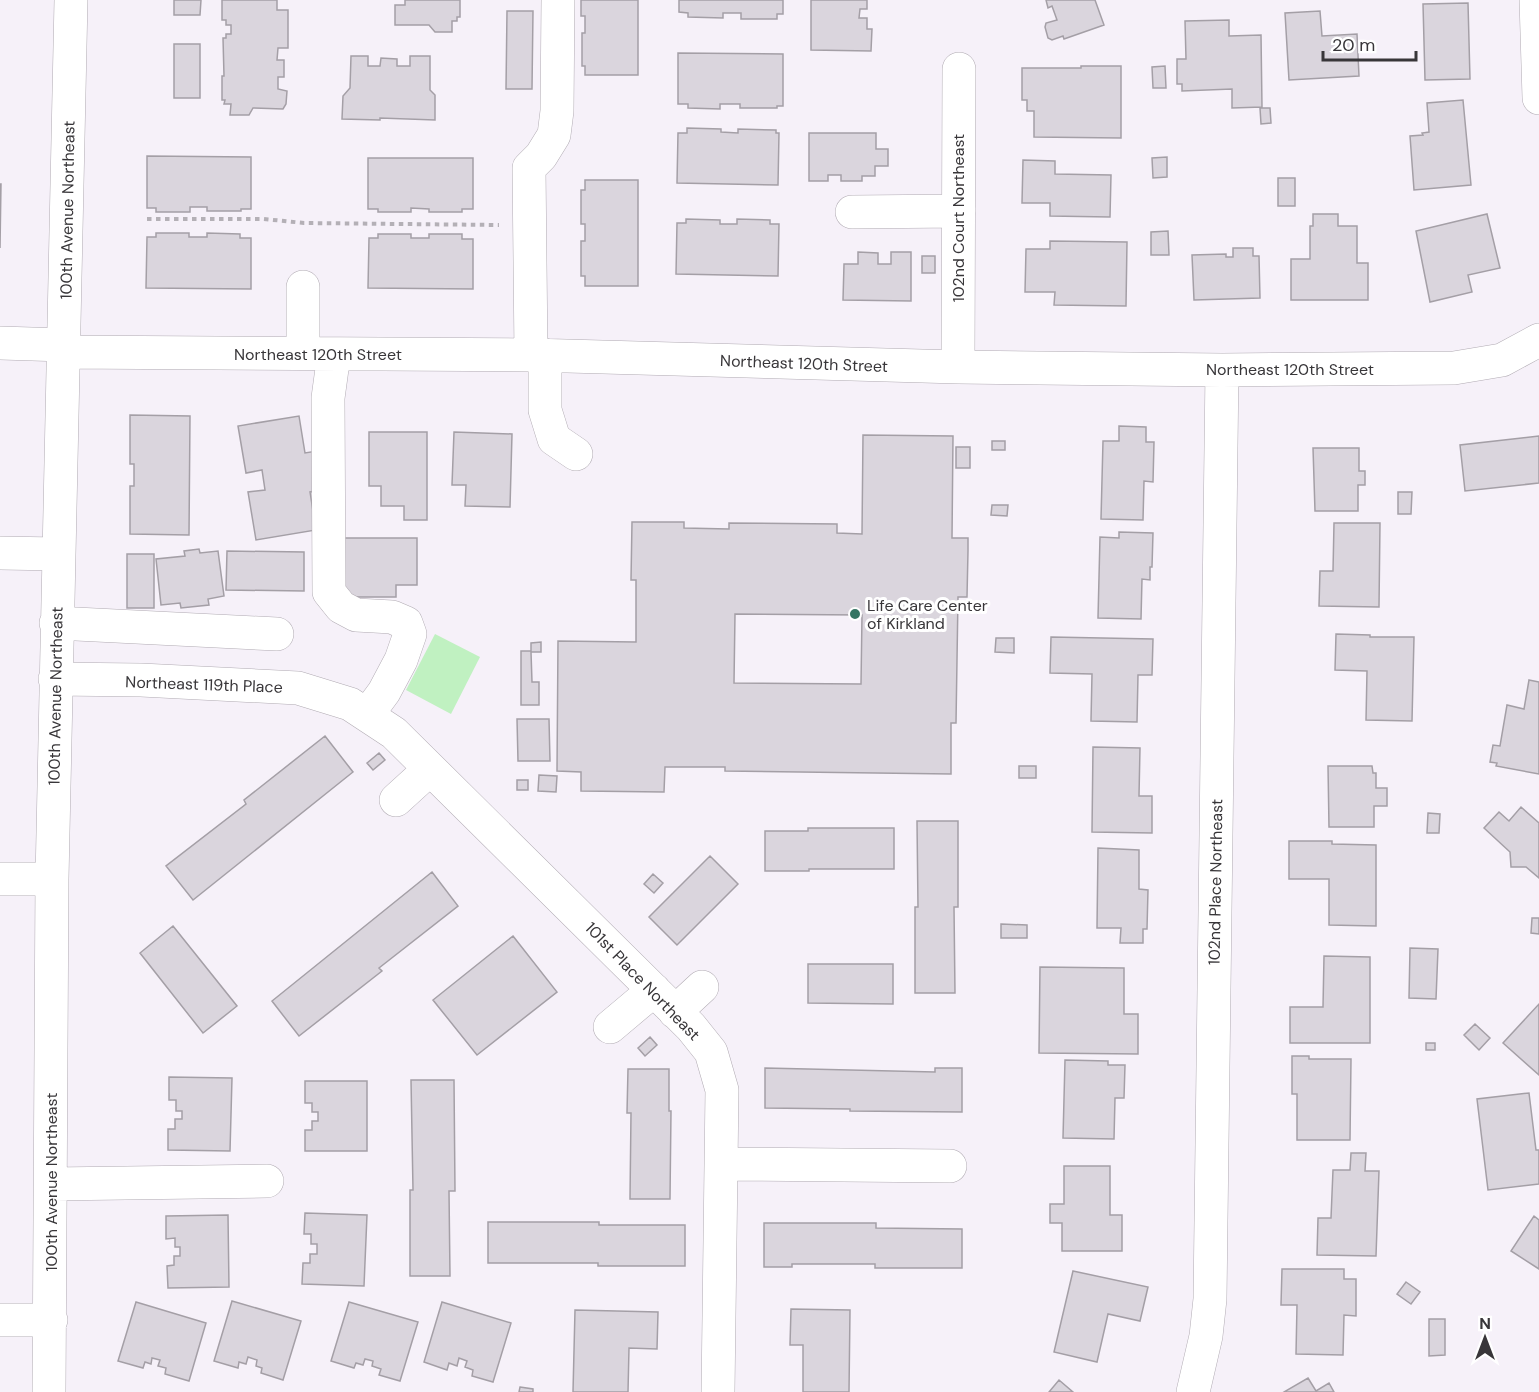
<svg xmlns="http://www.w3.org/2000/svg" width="1539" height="1392" viewBox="0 0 1539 1392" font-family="'DM Sans',sans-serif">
  <rect width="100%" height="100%" fill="#f6f1f9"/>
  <!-- green -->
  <path fill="#c0f1c1" d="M435,634L480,657L451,714L406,690Z"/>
  <!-- building -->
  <path fill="#dad5dd" stroke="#a49fa6" stroke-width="1.5" fill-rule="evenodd" d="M174,0H201L200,15H174Z
    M222,0H277V10H288V48H278L277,60H284V77H278V89L287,91L286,104L283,109L253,108L249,115H230L231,104H224L225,100H222V76H224L223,38H226V34H231V25H226V20H222Z
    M405,0H460V17H457V21H452V32H435L429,25H395V5H405Z
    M581,0H638V75H585V66H582V33H585V16H581Z
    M679,0H783V14H777V19H741V13H723V18L688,17V13L679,12Z
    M811,0H867V9H860L859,18H867V29H872L871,51L811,50Z
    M1046,0H1095L1104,25L1064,39L1063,36L1052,40L1048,38L1045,27L1046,23L1057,20L1052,6L1048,8Z
    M1468,3L1470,79L1425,80L1423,4Z
    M507,11H533L532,89H506Z
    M1320,11L1322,36L1357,34L1359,76L1289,80L1285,13Z
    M1229,20V36L1261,35L1262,107L1232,108V89L1182,91V84H1177V59H1186L1185,21Z
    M174,44H200V98H174Z
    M678,53L783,54V106H777V108H740V104H720V109L688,108V104H678Z
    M351,56H368V66H380L381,58L397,59V66H410V56H430V90L435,95V120L380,118V120L342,119L343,96L350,88Z
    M1081,66H1121V138L1034,137V111H1027V100H1022V68H1081Z
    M1165,66L1166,88H1153L1152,67Z
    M1463,100L1471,185L1414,190L1410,136L1423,135L1422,133L1429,132L1427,103Z
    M1260,108H1270L1271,123L1261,124Z
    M687,128L721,129V132L738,133V129L776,130V133H779L778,185L677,183L678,133H687Z
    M809,133H876V149H888V166H875V176H862V181H841V175H828V181H809Z
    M147,156L251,157V209H241V211H207V207H190V212H156V208H147Z
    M1167,157V177L1153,178L1152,158Z
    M368,158H473V209H462V212H429V209L411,208V212H378V209H368Z
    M1023,160L1055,161V174L1111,175L1110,217L1050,216V203H1022Z
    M1278,178H1295V206H1278Z
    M585,180H638V286H585V276H581V241H585V224H581V190H585Z
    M0,184H1L0,248Z
    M1313,214H1338V226H1357V263H1368V300H1291V259H1310V226H1313Z
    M1487,214L1500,268L1468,275L1472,292L1430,302L1416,231Z
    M686,219L720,220V224H737V219L770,220V224H779L778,276L676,274L677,223H686Z
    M1168,231L1169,255H1151V232Z
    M156,233H189V237H207V233L240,234V238H251V289L146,288L147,237H156Z
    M378,234H411V238H429V234H462V239H473V289L368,288L369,238H378Z
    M1050,241L1127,242L1126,306L1054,305L1055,292H1025L1026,249H1050Z
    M1233,248H1253V256H1259L1260,298L1194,300L1192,255L1226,254V257H1233Z
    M858,252L878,253V264H891V252H911V301L843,300L844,264H858Z
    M922,256H935V273H922Z
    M130,415L190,416L189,535L130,534V486H134V464H130Z
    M299,416L305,453L317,451L323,490L310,492L316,530L256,540L248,492L265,490L262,470L246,473L238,426Z
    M1119,426L1146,427V442H1154L1153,482L1144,481L1143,520L1101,519L1103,441H1119Z
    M369,432H427V520H404V506H381V486H369Z
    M454,432L512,434L510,507L465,506L466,485H452Z
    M863,435L953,436L952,538H968V551L967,597H958L956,723H951V774L725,771V767H665L664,792L581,791V772L557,771L558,641L636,642V580H631L632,522H684V528L729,529V523L837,524V533L862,534ZM735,614L862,615L861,684L734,683Z
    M1539,436V483L1465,491L1460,445Z
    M992,441H1005V450H992Z
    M956,447H970V468H956Z
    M1313,448H1359V471H1365V485H1358V511H1315Z
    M1398,492H1412L1411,514H1398Z
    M992,505H1008L1007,516L991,515Z
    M1334,523H1380L1379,607L1319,606L1320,571H1333Z
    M1119,532L1153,533L1152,567H1150V580L1142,579L1141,619L1098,618L1100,537L1119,538Z
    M343,538H417V585H396V597H343Z
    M199,549L200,553L218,551L224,596L208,599L209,605L181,608L180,603L161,605L156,559L185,556L184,551Z
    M227,551L304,552V591L226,590Z
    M127,554H154V608H127Z
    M1336,634L1370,635V637H1414L1412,721L1366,720L1367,671L1335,670Z
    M1051,637L1153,639L1152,675H1138L1137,722L1091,721L1092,674L1050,673Z
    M996,638H1014V653L995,652Z
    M541,642V652H531L532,682H539V705H521V651H531V643Z
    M1529,680L1539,682V774L1496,766L1497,763L1490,762L1493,745L1500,746L1507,705L1524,709Z
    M517,719H549L550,761H518Z
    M325,736L353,772L193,900L166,866L246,804L244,800Z
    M1093,747L1140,748L1139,796H1152V833L1092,832Z
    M379,753L385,760L373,770L367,763Z
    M1019,766H1036V778H1019Z
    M1328,766H1372L1373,773H1376V788H1387V806H1374V827H1329Z
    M539,775L557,776L556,792L538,791Z
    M517,780H528V790H517Z
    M1521,807L1539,823V878L1526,867H1511L1510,852L1484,828L1499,812L1509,821Z
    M1428,813L1440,814L1439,833H1427Z
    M917,821H958V907H954L955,993H915V907H918Z
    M808,828H894V869H809V871H765V831H808Z
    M1289,841H1332V844L1376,845V926L1329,925V879H1289Z
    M1098,848L1139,850V889L1148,890L1147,929H1143V943H1120L1121,928H1097Z
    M710,856L738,884L677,945L649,917Z
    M432,872L458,906L379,968L382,971L299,1036L272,1001Z
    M653,874L663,883L654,893L644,884Z
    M1532,918H1539V934L1531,933Z
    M1001,924L1027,925V938H1001Z
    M173,926L237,1006L203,1033L140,953Z
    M513,936L557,992L477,1055L433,1000Z
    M1410,948L1438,949L1436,999L1409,998Z
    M1324,956L1370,957V1043H1290V1007H1323Z
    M808,964H893V1004L808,1003Z
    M1040,967L1124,968V1014H1138V1054L1039,1053Z
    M1539,1004V1075L1503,1043Z
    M1475,1024L1490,1038L1479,1050L1464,1035Z
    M650,1037L657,1045L645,1056L638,1048Z
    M1426,1043H1435V1050H1426Z
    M1292,1056H1309V1059H1351L1350,1140H1297V1094H1292Z
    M1065,1060L1108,1061V1065H1125L1124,1098H1115L1114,1139L1063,1138Z
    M765,1068L935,1072V1068H962V1112L850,1111V1109L765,1108Z
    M628,1069H669V1111H671L670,1199H630L631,1113H627Z
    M169,1077L232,1078L230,1151L168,1150V1129H175V1119H182V1111H176V1100H169Z
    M411,1080H454L455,1191H449L450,1276H410V1190H413Z
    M305,1081H367V1151H305V1130H312V1121H318V1112H312V1103H305Z
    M1529,1093L1536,1150H1539V1184L1488,1190L1477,1099Z
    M1351,1153H1366L1365,1171H1379L1376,1256L1317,1255L1318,1218H1331L1333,1170H1350Z
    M1064,1166H1110V1215H1122V1251H1062V1223H1050V1204H1064Z
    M305,1213L367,1215L364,1286L302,1284L303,1263H310V1254H317V1244H311V1234H304Z
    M228,1215L229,1287L168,1288L167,1266L174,1265V1256H180V1247H175V1238L166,1239V1216Z
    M1534,1216L1539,1220V1269L1511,1251Z
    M488,1222H599V1225H685V1266H598V1263H488Z
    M764,1223H876V1228L962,1229V1268H875V1264H792V1267H764Z
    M1282,1269H1344V1279H1356V1316L1344,1315L1343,1355L1296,1354L1297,1305H1281Z
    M1073,1271L1148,1287L1140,1321L1108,1314L1097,1362L1054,1352Z
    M1406,1282L1420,1292L1411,1304L1397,1294Z
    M232,1301L301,1321L283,1380L261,1373L262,1368L256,1366L257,1360L248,1357L246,1364L239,1362L238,1368L214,1361Z
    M136,1302L206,1323L189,1381L165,1374L166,1368L158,1366L160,1360L152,1358L151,1364L145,1362L143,1368L118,1361Z
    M349,1302L418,1322L400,1381L379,1375L381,1369L372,1366L373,1361L365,1359L363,1365L356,1363L354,1368L331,1361Z
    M442,1302L511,1323L493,1382L472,1376L473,1370L465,1367L467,1361L459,1358L457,1366L449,1363L447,1370L424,1362Z
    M791,1309L850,1310L849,1392H803V1345H790Z
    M575,1310L658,1312L657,1349L629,1348L628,1392H573Z
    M1429,1319H1445V1355L1429,1356Z
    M1308,1378L1316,1391L1329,1383L1334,1392H1284Z
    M1059,1380L1073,1392H1049Z
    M520,1387L533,1389V1392H519Z"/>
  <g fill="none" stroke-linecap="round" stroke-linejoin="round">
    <!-- minor casing -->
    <g stroke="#b1abb3" stroke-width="34">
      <path id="minor" d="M1536,0L1539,98
        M852,212L959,211
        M0,343L64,345
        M64,352L531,355L958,367L1222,370L1454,368L1502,360L1539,340
        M303,353V287
        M334,354L328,398L329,592L341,607L356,615L392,617L406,623L410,634L401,660L384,692L367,715
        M531,355L529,168L541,156L554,135L557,111L558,0
        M545,355V410L554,439L576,454
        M958,367L959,69
        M0,553L58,554
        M56,623L277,634
        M55,679L141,680L298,688L350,704L394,733L691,1027L711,1052L722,1090L718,1392
        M396,800L430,769
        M0,879H52
        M675,1012L702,987
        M610,1027L654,990
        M722,1164L950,1166
        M52,1184L267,1181
        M0,1320H51
        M49,1392L52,879L71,0
        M1193,1392L1206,1336L1210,1299L1222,370"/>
    </g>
    <!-- path -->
    <path stroke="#b4b0b6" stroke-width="4" stroke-dasharray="4.5 4.5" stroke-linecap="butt" d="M147,219H264L304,223L499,225"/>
    <!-- minor -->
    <use href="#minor" stroke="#fff" stroke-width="33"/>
  </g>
  <!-- markers -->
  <circle fill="#357563" stroke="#fff" stroke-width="2" cx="855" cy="614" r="6"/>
  <g text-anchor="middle" stroke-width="6" stroke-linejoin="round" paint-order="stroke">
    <!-- street labels -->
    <g font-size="16" fill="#383639" stroke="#fff">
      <text transform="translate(67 210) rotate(-89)" y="6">100th Avenue Northeast</text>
      <text transform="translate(958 218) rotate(-90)" y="6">102nd Court Northeast</text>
      <text x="318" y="360">Northeast 120th Street</text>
      <text transform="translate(804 363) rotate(2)" y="6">Northeast 120th Street</text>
      <text x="1290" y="375">Northeast 120th Street</text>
      <text transform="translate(204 684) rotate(2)" y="6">Northeast 119th Place</text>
      <text transform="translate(55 696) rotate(-89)" y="6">100th Avenue Northeast</text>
      <text transform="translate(1215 882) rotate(-89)" y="6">102nd Place Northeast</text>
      <text transform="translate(643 981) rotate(46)" y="6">101st Place Northeast</text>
      <text transform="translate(51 1182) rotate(-90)" y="6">100th Avenue Northeast</text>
    </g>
    <!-- poi labels -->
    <g font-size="16" fill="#383639" stroke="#fff" text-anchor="start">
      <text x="867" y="611">Life Care Center<tspan x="867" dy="18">of Kirkland</tspan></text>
    </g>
  </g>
  <!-- north arrow -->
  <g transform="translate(1485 1338)" stroke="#ffffff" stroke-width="4.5" paint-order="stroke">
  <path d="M0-4.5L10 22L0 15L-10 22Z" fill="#383639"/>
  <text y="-9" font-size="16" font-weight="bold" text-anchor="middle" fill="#383639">N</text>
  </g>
  <!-- scale -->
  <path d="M1323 51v9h93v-9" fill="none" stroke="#383639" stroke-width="3"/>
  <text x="1332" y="51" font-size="18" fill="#383639" stroke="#ffffff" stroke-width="4.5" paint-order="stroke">20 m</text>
</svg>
